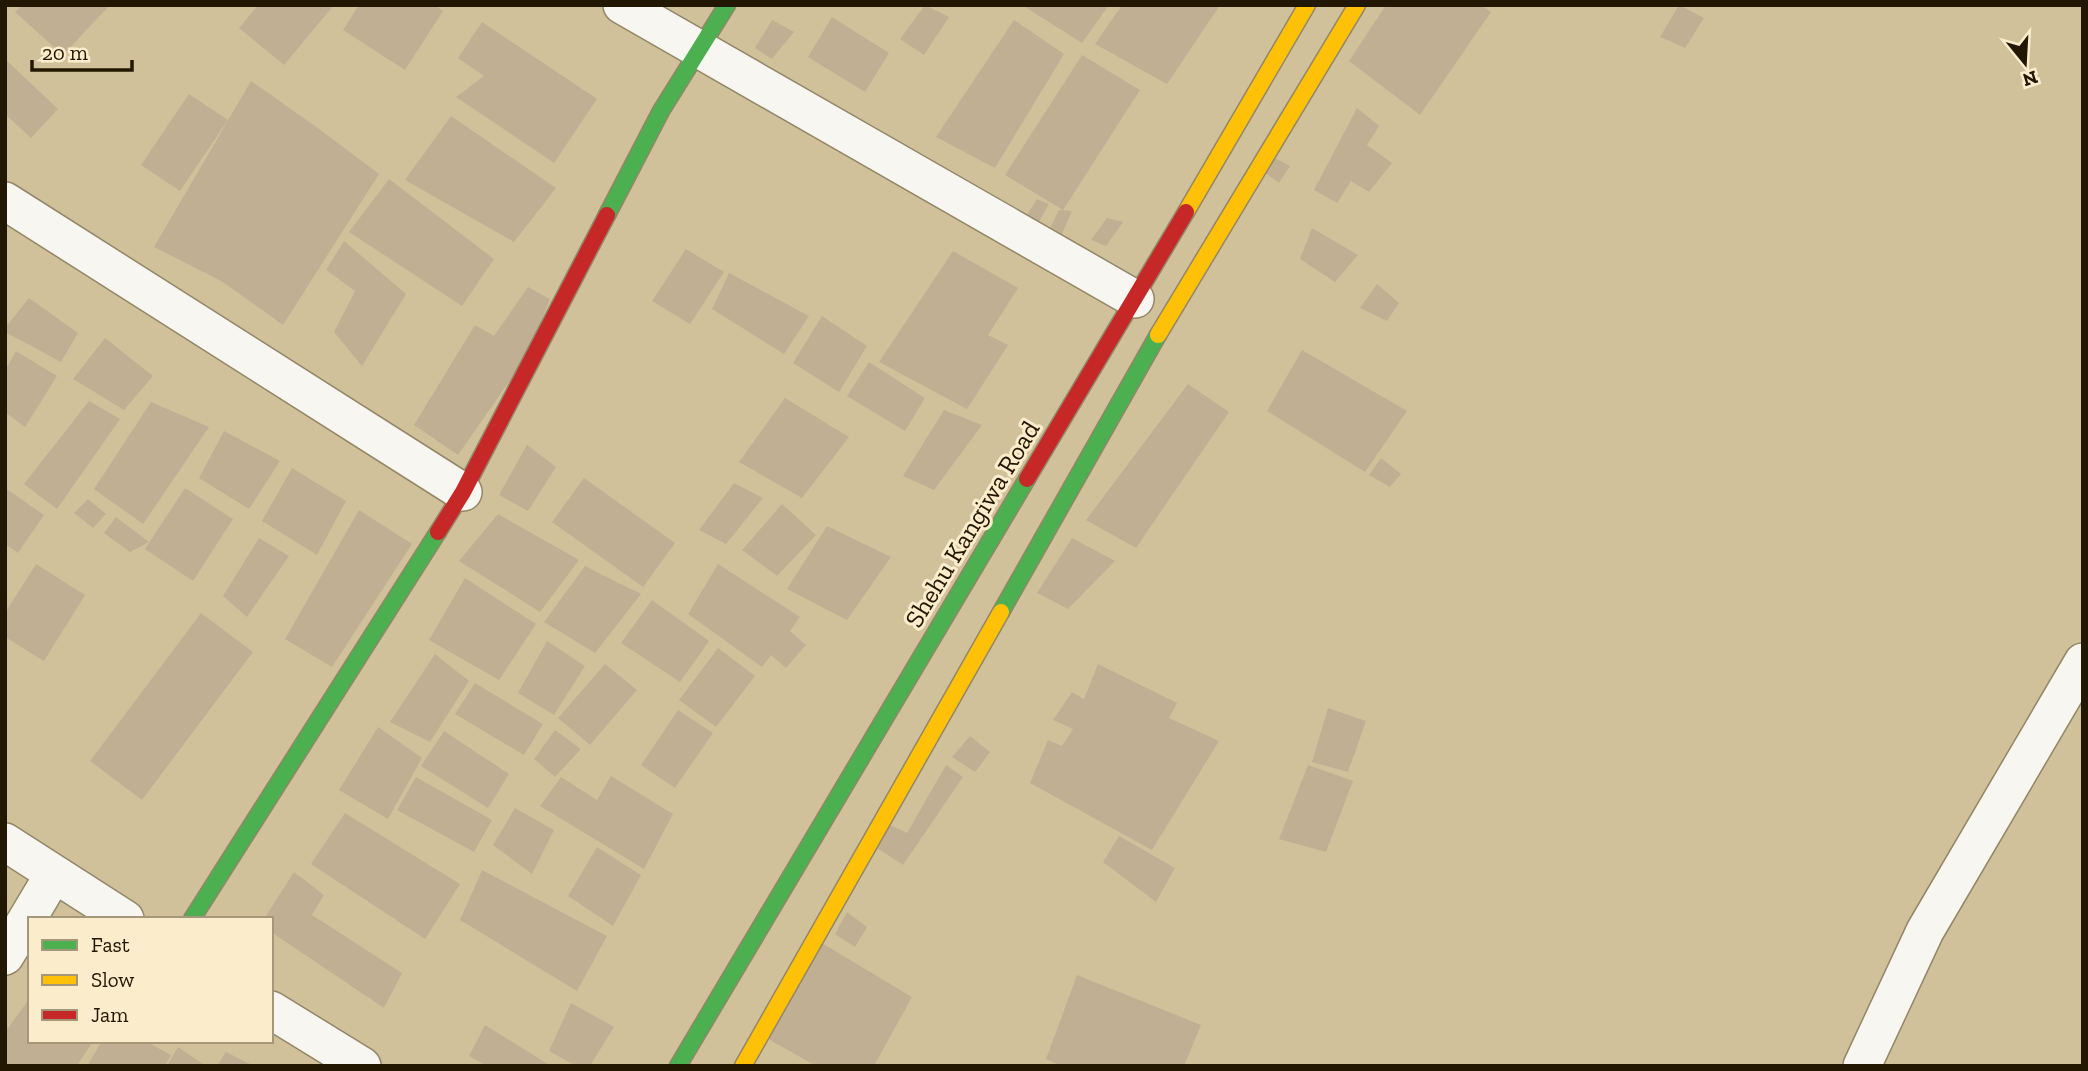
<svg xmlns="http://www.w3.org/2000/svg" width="2088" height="1071" viewBox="0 0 2088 1071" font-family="'Zilla Slab',serif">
  <rect width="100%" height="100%" fill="#d1c19b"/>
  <!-- building -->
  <path fill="#c0af93" d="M22,5H110L63,55L15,12Z
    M258,5H334L284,65L239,28Z
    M359,5H435L443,11L405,70L343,30Z
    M925,5L949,17L924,55L900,39Z
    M1022,5H1109L1082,43Z
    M1122,5H1220L1167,84L1095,44Z
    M1386,5H1481L1491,12L1420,115L1349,61Z
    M1679,5L1704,18L1685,48L1660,37Z
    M832,17L889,53L865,92L808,57Z
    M772,20L794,32L772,59L755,48Z
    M1014,20L1064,54L995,168L936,137Z
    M482,22L597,99L554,163L456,97L484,76L458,58Z
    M1082,55L1140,90L1063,210L1005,175Z
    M5,59L58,109L31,138L5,114Z
    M251,81L315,126L379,174L283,325L223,282L154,247Z
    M189,94L228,120L180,191L141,165Z
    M1357,108L1379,126L1367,145L1392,163L1369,192L1351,181L1337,203L1314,190Z
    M451,116L556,188L514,242L405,180Z
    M1273,157L1290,166L1279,183L1263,171Z
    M389,179L494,259L462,306L349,232Z
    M1037,199L1049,204L1036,227L1025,218Z
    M1059,210L1072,211L1062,234L1050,228Z
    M1107,218L1123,222L1106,246L1091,240Z
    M1312,228L1358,255L1335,282L1300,259Z
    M344,241L406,294L362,366L334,332L355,291L326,270Z
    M686,249L724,272L690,324L652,301Z
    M953,251L1018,288L988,335L1008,345L967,409L879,362Z
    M729,273L809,316L784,354L712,309Z
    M1377,284L1399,303L1387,321L1360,308Z
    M528,287L550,299L527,356L458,455L414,425L475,325L494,336Z
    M29,298L78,333L61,362L5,332V328Z
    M822,316L867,346L839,392L793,363Z
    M105,338L153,376L124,410L73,379Z
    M1302,350L1407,411L1365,472L1267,411Z
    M16,351L57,376L25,427L5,412V371Z
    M869,362L925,398L905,431L847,396Z
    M1188,384L1229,412L1136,548L1086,520Z
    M785,398L849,437L802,498L739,462Z
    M89,401L120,419L57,509L24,484Z
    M151,402L209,427L143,524L94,489Z
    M944,410L982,425L934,490L903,476Z
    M224,431L280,461L249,509L199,478Z
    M527,445L556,467L528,511L499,495Z
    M1381,458L1401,474L1390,487L1369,475Z
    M292,468L346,501L317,555L262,521Z
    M584,478L675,543L643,587L552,522Z
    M734,483L763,498L726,544L699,530Z
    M5,488L44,515L18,553L5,544Z
    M185,488L233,519L193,581L145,549Z
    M88,499L106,514L93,528L74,513Z
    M782,504L816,535L777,576L742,550Z
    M359,510L412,544L332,667L285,639Z
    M498,514L579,560L540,612L459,561Z
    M116,517L149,542L130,552L104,533Z
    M827,526L891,557L847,620L787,589Z
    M259,538L289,556L247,617L223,596Z
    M1072,538L1115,561L1068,609L1037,593Z
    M36,564L85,595L44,661L5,637V613Z
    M718,564L800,617L790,631L806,645L786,668L771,655L762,667L688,614Z
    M585,566L641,594L595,653L544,622Z
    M465,578L536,624L499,680L429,640Z
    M652,600L709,641L680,682L621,643Z
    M201,613L253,652L142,800L90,761Z
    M547,641L585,666L554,715L518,693Z
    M718,648L755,676L716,727L679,700Z
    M435,654L469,681L430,742L390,722Z
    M605,664L637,690L590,745L558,718Z
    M1098,664L1177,703L1169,718L1219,741L1152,850L1030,783L1048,740L1062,746L1073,729L1053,720L1072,692L1084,699Z
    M475,683L543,724L524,755L455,714Z
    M1328,708L1366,721L1348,772L1312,762Z
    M678,710L713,733L675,788L641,765Z
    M378,727L422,758L388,819L339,790Z
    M555,730L581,749L555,777L534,759Z
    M444,731L509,774L488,808L421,766Z
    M970,736L990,752L975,772L952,757Z
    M946,765L963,777L903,865L871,844L888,824L907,833Z
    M1308,765L1353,781L1326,852L1279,839Z
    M611,776L673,814L644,869L540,806L561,777L597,800Z
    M416,777L492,820L474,852L397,810Z
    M515,808L554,830L532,874L493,845Z
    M345,813L460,884L425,939L311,864Z
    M1119,836L1175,868L1156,902L1103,862Z
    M597,847L641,875L613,926L568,896Z
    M482,870L607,936L577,991L460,920Z
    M294,872L324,895L312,915L402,973L384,1008L271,932V919H264Z
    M847,912L867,927L855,947L835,934Z
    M820,942L912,997L874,1066H816L763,1036Z
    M1077,975L1201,1025L1184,1066H1062L1046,1059Z
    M30,998V1041H93L77,1066H5V1032Z
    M571,1003L614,1027L590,1066H576L549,1051Z
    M485,1025L551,1066H487L469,1056Z
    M102,1041H145L171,1055L165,1066H87Z
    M178,1047L203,1064L202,1066H167Z
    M226,1052L254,1066H217Z"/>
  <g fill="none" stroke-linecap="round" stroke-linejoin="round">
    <!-- street casing -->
    <g stroke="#928667" stroke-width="40">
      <path id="street" d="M622,5L1135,299
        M5,201L463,492
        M5,842L125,919
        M5,956L54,874
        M271,1010L362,1066
        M1862,1066L1925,931L2083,662"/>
    </g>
    <!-- fast casing -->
    <g stroke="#928667" stroke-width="19">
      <path id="fast" d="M607,215L661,111L727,5
        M1001,612L1158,335
        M192,919L438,532
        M678,1066L1027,479"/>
    </g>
    <!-- slow casing -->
    <g stroke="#928667" stroke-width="19">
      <path id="slow" d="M1186,212L1307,5
        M1158,335L1357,5
        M743,1066L1001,612"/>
    </g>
    <!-- jam casing -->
    <g stroke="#928667" stroke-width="19">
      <path id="jam" d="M1027,479L1186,212
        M438,532L463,492L607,215"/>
    </g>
    <!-- street -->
    <use href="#street" stroke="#f8f6f0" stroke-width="37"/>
    <!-- fast -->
    <use href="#fast" stroke="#4caf50" stroke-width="16"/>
    <!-- slow -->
    <use href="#slow" stroke="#ffc107" stroke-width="16"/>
    <!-- jam -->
    <use href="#jam" stroke="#c62828" stroke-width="16"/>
  </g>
  <g text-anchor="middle" stroke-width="6" stroke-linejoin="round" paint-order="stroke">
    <!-- street labels -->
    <g font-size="26" fill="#221700" stroke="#fbeccb">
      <text transform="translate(972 524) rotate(-59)" y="9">Shehu Kangiwa Road</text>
    </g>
  </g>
  <!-- border -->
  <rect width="2088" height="1071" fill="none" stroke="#221700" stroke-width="14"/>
  <!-- legend -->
  <rect x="28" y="917" width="245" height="126" fill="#fbeccb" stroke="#a4977a" stroke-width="2"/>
  <rect x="42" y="940" width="35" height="10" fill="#4caf50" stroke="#a4977a" stroke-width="2"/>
  <text x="91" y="952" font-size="21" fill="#221700">Fast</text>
  <rect x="42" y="975" width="35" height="10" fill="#ffc107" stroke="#a4977a" stroke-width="2"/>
  <text x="91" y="987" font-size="21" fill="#221700">Slow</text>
  <rect x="42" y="1010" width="35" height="10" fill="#c62828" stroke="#a4977a" stroke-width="2"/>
  <text x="91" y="1022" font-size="21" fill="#221700">Jam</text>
  <!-- north arrow -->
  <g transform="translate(2025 63) rotate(162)" stroke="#fbeccb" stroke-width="5" paint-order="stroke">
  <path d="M0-5L12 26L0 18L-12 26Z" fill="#221700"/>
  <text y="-10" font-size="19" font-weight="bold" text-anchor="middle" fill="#221700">N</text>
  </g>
  <!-- scale -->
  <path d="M32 60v10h100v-10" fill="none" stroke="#221700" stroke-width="3.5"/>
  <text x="42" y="60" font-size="21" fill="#221700" stroke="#fbeccb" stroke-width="5" paint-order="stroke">20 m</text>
</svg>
